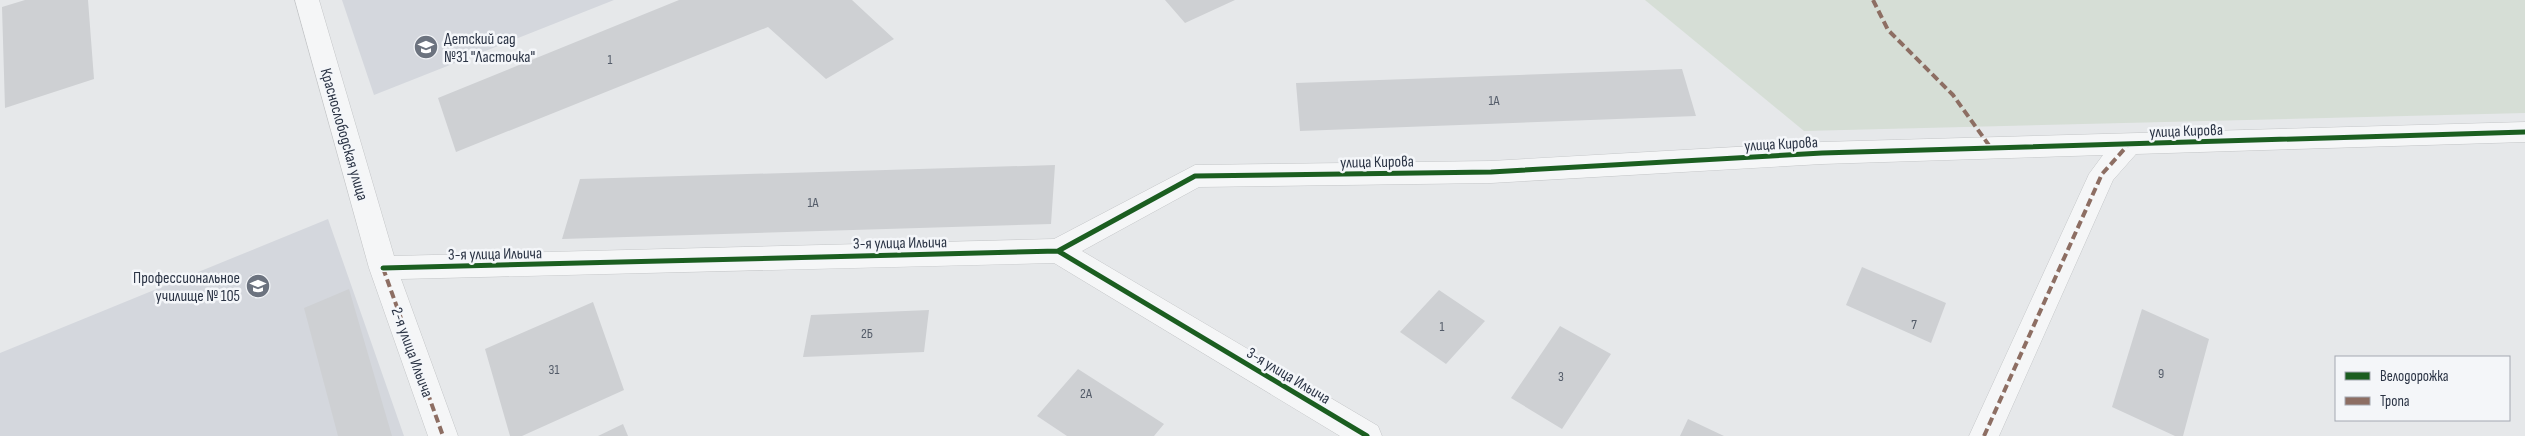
<svg xmlns="http://www.w3.org/2000/svg" width="2525" height="436" viewBox="0 0 2525 436" font-family="'Sofia Sans Condensed',sans-serif">
  <rect width="100%" height="100%" fill="#e6e8ea"/>
  <!-- built -->
  <path fill="#d4d7dd" d="M342,0H614L374,95Z
    M328,219L404,436H0V353Z"/>
  <!-- green -->
  <path fill="#d6ded6" d="M1645,0H2525V113L1804,131Z"/>
  <!-- building -->
  <path fill="#ced0d3" d="M25,0H88L94,79L5,108L2,7Z
    M679,0H852L894,39L826,79L768,27L456,152L438,98Z
    M1165,0H1235L1185,23Z
    M1682,69L1696,116L1300,131L1296,83Z
    M1055,165L1051,224L562,239L580,179Z
    M1862,267L1946,303L1931,343L1846,305Z
    M349,289L392,436H338L304,308Z
    M1439,290L1485,321L1446,364L1400,332Z
    M593,302L624,390L522,436H510L485,349Z
    M2142,309L2209,339L2183,436H2175L2112,407Z
    M929,310L924,352L803,357L811,315Z
    M1560,326L1611,354L1562,429L1511,398Z
    M1078,369L1164,424L1154,436H1067L1037,416Z
    M1688,419L1724,436H1680Z
    M623,424L628,436H598Z"/>
  <g fill="none" stroke-linecap="round" stroke-linejoin="round">
    <!-- minor casing -->
    <g stroke="#c4c6c8" stroke-width="1">
      <path id="minor" d="M295,0H319L394,256L1054,239L1195,165L1491,161L1822,142L2525,122V142L2136,154L2113,180L1999,436H1969L2089,174L2103,155L1822,164L1491,183L1199,187L1082,251L1378,426L1382,436H1340L1054,263L401,279L458,436H428L369,268Z"/>
    </g>
    <!-- minor -->
    <use href="#minor" fill="#f5f6f7" fill-rule="evenodd"/>
    <!-- quiet -->
    <path stroke="#8d6e63" stroke-width="4" stroke-dasharray="8 4" stroke-linecap="butt" d="M1873,0L1888,30L1953,95L1991,148
      M383,268L443,436
      M1984,436L2102,174L2128,145"/>
    <!-- cycleway casing -->
    <g stroke="#f4f6f9" stroke-width="8">
      <path id="cycleway" d="M1058,251L1195,176L1491,172L1822,153L2525,132
        M383,268L1058,251L1367,436"/>
    </g>
    <!-- cycleway -->
    <use href="#cycleway" stroke="#1b5e20" stroke-width="5"/>
  </g>
  <!-- icons -->
  <defs>
    <g id="school-disc" transform="scale(1.25)"><circle r="9.5" fill="#6c737f" stroke="#f4f6f9"/><path d="M0-5L7-2L0 1L-7-2ZM-4 1L0 2.5L4 1V4Q0 6-4 4Z" fill="#fff"/></g>
    <g id="university-disc" transform="scale(1.25)"><circle r="9.5" fill="#6c737f" stroke="#f4f6f9"/><path d="M0-5L7-2L0 1L-7-2ZM-4 1L0 2.5L4 1V4Q0 6-4 4Z" fill="#fff"/></g>
  </defs>
  <g fill-rule="evenodd">
    <use href="#school-disc" x="426" y="47"/>
    <use href="#university-disc" x="258" y="286"/>
  </g>
  <g text-anchor="middle" stroke-width="5" stroke-linejoin="round" paint-order="stroke">
    <!-- number labels -->
    <g font-size="14" fill="#545c69">
      <text x="610" y="64">1</text>
      <text x="1494" y="105">1А</text>
      <text x="813" y="207">1А</text>
      <text x="1914" y="329">7</text>
      <text x="1442" y="331">1</text>
      <text x="867" y="338">2Б</text>
      <text x="554" y="374">31</text>
      <text x="2161" y="378">9</text>
      <text x="1561" y="381">3</text>
      <text x="1086" y="398">2А</text>
    </g>
    <!-- poi labels -->
    <g font-size="16" fill="#2b3445" stroke="#f4f6f9" text-anchor="start">
      <text x="444" y="44">Детский сад<tspan x="444" dy="18">№31 "Ласточка"</tspan></text>
      <text x="240" y="283" text-anchor="end">Профессиональное<tspan x="240" dy="18">училище № 105</tspan></text>
    </g>
    <!-- street labels -->
    <g font-size="16" fill="#2b3445" stroke="#f4f6f9">
      <text transform="translate(2186 130) rotate(-2)" y="6">улица Кирова</text>
      <text transform="translate(345 134) rotate(74)" y="6">Краснослободская улица</text>
      <text transform="translate(1781 143) rotate(-3)" y="6">улица Кирова</text>
      <text transform="translate(1377 161) rotate(-1)" y="6">улица Кирова</text>
      <text transform="translate(900 242) rotate(-1)" y="6">3-я улица Ильича</text>
      <text transform="translate(495 253) rotate(-1)" y="6">3-я улица Ильича</text>
      <text transform="translate(413 352) rotate(70)" y="6">2-я улица Ильича</text>
      <text transform="translate(1289 375) rotate(31)" y="6">3-я улица Ильича</text>
    </g>
  </g>
  <!-- legend -->
  <rect x="2335" y="356" width="175" height="65" fill="#f4f6f9" stroke="#a4a8b1"/>
  <rect x="2345" y="372" width="25" height="8" fill="#1b5e20" stroke="#a4a8b1"/>
  <text x="2380" y="381" font-size="15" fill="#2b3445">Велодорожка</text>
  <rect x="2345" y="397" width="25" height="8" fill="#8d6e63" stroke="#a4a8b1"/>
  <text x="2380" y="406" font-size="15" fill="#2b3445">Тропа</text>
</svg>
